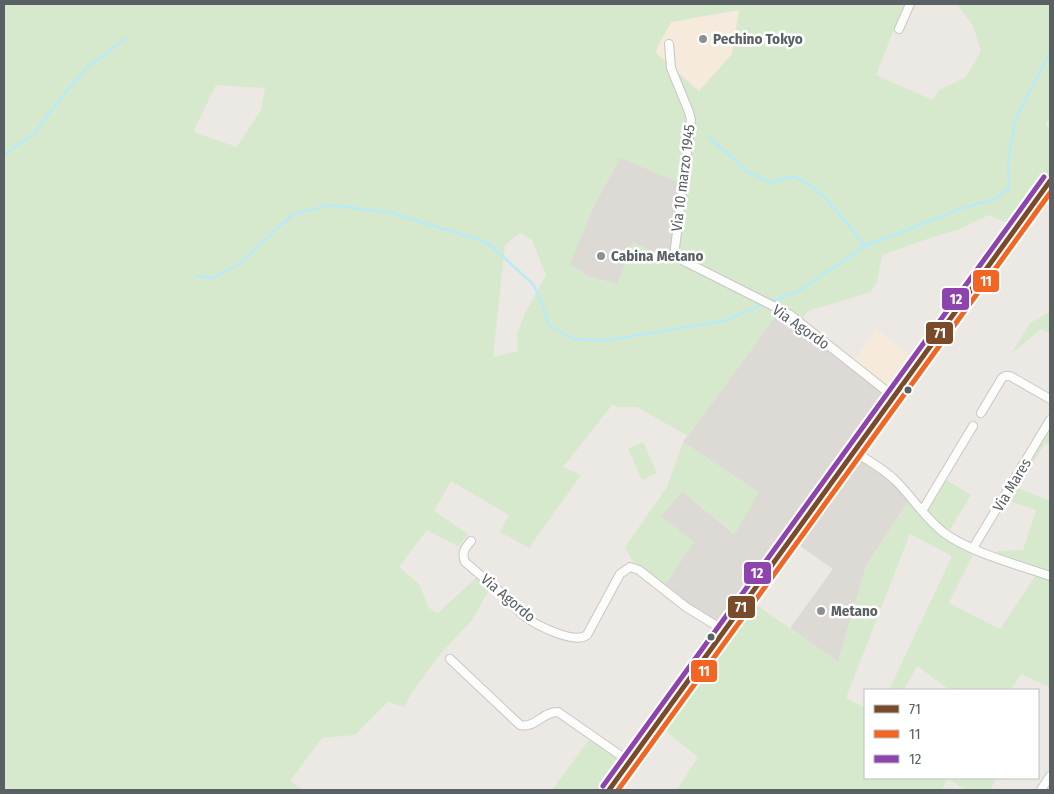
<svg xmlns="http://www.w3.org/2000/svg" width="1054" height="794" viewBox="0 0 1054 794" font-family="'Fira Sans Condensed',sans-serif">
  <rect width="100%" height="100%" fill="#ece8e4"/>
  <!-- commercial -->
  <path fill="#f6eadc" d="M739,10L732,54L699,91L655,52L671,22Z
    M876,329L917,362L891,398L851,365Z"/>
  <!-- industrial -->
  <path fill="#ddd9d5" d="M620,157L678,182L672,260L617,284L588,276L569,264L594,206Z
    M778,313L788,317L891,398L852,453L894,482L909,500L866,566L838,662L790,628L833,569L790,539L725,629L664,587L661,516L682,491L734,534L758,492L683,442Z"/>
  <!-- green -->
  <path fill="#d7e9cd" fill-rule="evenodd" d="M4,4H904L876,75L933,100L939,90L966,77L981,51L973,26L957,4H1050V116L1045,125L1050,128V175L1014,226L989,215L960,229L933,237L882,255L877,282L871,292L808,311L798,325L788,317L778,313L688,436L637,407H617L613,404L563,467L581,475L529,548L500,532L509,515L451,481L434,511L468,534L459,547L427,530L399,567L419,584L429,608L438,613L478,576L491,587L472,620L441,653L413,691L404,707L388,702L355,735L322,738L290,781L303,790H4ZM739,10L732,54L699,91L655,52L671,22ZM216,85L265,88L261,110L237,147L193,132ZM620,158L678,182L672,260L633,242L617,284L588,276L570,264L594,206ZM520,233L532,240L546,275L525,313L517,334L518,351L493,357L505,245Z
    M1050,312V333L1041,329L1012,353L1030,323Z
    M1050,427V445L1045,443L1018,488L1050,501L1049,687L1021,674L1011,690H950L917,666L904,690H889L952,556L910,534L846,698L865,708V778H997L990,790H966L948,779L942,790H677L698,757L654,722L748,599L838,662L866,566L909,500L919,512L942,477L971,495L945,538L955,544L975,551L949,603L1000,629L1036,575L994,558L998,551L1023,550L1036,510L1006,500Z
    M643,442L657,473L642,480L628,449Z
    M683,442L759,492L735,534L682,491L661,516L694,542L664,587L631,559L625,547L667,487Z
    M591,737L625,761L604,790H552Z"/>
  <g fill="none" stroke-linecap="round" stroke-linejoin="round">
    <!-- stream -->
    <path stroke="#b8ebf7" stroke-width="2.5" d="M709,137L748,172L771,183C777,181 784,176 790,177C815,178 849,227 865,246
      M4,155L34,133L64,94L87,68L126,38
      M196,276L213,278L239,264L292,215L329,205L393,213L488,243L533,284L541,300L549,325L573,339L609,340L723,321L765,304
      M770,302L799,291L865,246L960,209L997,198L1009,188L1008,163L1015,120L1050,52"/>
    <!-- minor casing -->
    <g stroke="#c7c7c6" stroke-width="10">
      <path id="minor" d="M899,29L910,4
        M669,44L671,68L689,112L691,120L674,256L789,314L894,397
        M981,413L1002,378L1005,376H1010L1050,399
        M855,452C869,461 884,469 896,481C912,497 925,518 943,532C969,552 1018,565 1050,576
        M922,511L973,426
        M471,541C465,548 461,553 465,562C478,573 491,584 504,595C510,602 516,609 523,615C534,624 574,645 587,635L620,574L630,567L639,570L686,607L725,631
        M973,548L1050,420
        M450,659L520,725C534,729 544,711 558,712L630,762
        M1041,790L1050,776"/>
    </g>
    <!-- major casing -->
    <g stroke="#d6c2b0" stroke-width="12">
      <path id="major" d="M609,790L1050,181"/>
    </g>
    <!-- minor -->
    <use href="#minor" stroke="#fcfcfb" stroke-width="8"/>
    <!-- major -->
    <use href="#major" stroke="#f2ede7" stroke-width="10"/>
    <!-- bus-1 casing -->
    <g stroke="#fff" stroke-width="9">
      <path id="bus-1" d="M609,790L1050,181"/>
    </g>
    <!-- bus-2 casing -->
    <g stroke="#fff" stroke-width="9">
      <path id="bus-2" d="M618,790L1050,193"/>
    </g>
    <!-- bus-3 casing -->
    <g stroke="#fff" stroke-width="9">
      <path id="bus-3" d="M603,786L1044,177"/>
    </g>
    <!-- bus-1 -->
    <use href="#bus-1" stroke="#7a4b2a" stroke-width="5"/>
    <!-- bus-2 -->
    <use href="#bus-2" stroke="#f26522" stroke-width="5"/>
    <!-- bus-3 -->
    <use href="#bus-3" stroke="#8e44ad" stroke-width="5"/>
  </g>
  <!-- markers -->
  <g fill="#8d9091" stroke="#fff" stroke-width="2">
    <circle cx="703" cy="39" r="5"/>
    <circle cx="601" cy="256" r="5"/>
    <circle cx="821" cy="611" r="5"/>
  </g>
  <g fill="#5a6164" stroke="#fff" stroke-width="2">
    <circle cx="908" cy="390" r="4.5"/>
    <circle cx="711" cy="637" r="4.5"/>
  </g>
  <g text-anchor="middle" stroke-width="5" stroke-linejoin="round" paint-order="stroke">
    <!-- poi labels -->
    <g font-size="15" font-weight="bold" fill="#5a6164" stroke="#fff" text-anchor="start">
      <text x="713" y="44">Pechino Tokyo</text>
      <text x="611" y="261">Cabina Metano</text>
      <text x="831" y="616">Metano</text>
    </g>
    <!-- street labels -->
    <g font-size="15" fill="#5a6164" stroke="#fff">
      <text transform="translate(683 178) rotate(-83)" y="5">Via 10 marzo 1945</text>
      <text transform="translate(801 327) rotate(35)" y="5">Via Agordo</text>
      <text transform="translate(1012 485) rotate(-59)" y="5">Via Mares</text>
      <text transform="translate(508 598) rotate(40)" y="5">Via Agordo</text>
    </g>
  </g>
  <g stroke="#fff" stroke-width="2">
    <rect x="972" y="269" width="28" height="24" rx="5" fill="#f26522"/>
    <rect x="941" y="287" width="29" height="24" rx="5" fill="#8e44ad"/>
    <rect x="925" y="321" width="29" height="24" rx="5" fill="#7a4b2a"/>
    <rect x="743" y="561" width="29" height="24" rx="5" fill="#8e44ad"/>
    <rect x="727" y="595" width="29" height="24" rx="5" fill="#7a4b2a"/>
    <rect x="690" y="659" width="28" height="24" rx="5" fill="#f26522"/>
  </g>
  <g font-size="14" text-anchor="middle" font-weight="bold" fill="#fff">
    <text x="986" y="286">11</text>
    <text x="956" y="304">12</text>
    <text x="940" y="338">71</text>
    <text x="757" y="578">12</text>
    <text x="741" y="612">71</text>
    <text x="704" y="676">11</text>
  </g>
  <!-- border -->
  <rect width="1054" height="794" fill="none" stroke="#5a6164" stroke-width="10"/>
  <!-- legend -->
  <rect x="864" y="689" width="175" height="90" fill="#ffffff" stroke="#bdc0c1"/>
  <rect x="874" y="705" width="25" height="8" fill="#7a4b2a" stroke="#bdc0c1"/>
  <text x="909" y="714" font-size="15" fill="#5a6164">71</text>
  <rect x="874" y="730" width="25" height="8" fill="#f26522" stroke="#bdc0c1"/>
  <text x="909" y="739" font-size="15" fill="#5a6164">11</text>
  <rect x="874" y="755" width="25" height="8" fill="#8e44ad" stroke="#bdc0c1"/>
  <text x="909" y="764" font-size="15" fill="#5a6164">12</text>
</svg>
